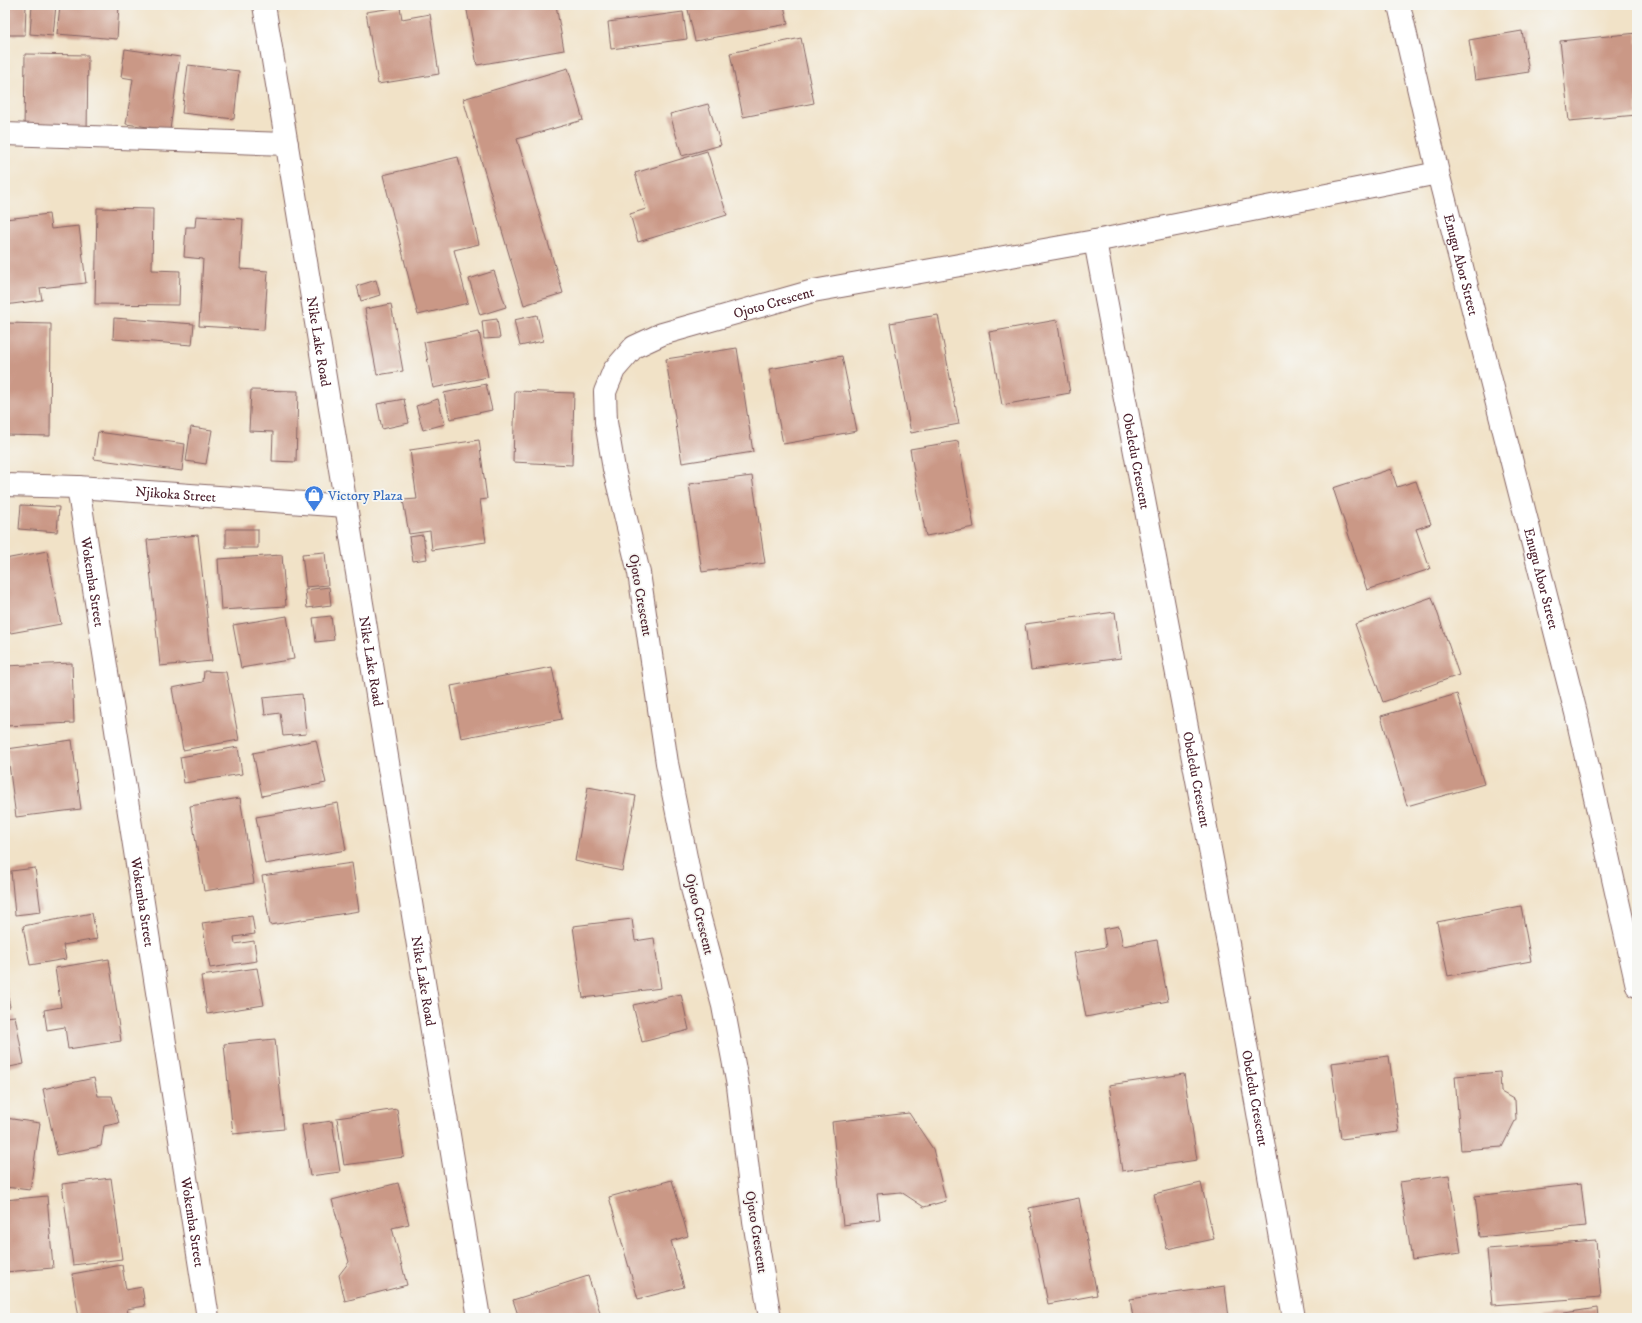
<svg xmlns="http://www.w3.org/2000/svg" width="1642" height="1323" viewBox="0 0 1642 1323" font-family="'IM FELL DW Pica',serif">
  <rect width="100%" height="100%" fill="#f6f6f2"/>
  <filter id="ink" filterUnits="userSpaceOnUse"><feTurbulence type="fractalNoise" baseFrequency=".025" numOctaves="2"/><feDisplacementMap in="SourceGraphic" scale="8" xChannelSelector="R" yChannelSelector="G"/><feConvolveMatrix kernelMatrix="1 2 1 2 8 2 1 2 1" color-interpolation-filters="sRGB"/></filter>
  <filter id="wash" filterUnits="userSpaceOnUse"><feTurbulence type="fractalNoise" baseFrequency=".012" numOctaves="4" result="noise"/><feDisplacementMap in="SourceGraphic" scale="16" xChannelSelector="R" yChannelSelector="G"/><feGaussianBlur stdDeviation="0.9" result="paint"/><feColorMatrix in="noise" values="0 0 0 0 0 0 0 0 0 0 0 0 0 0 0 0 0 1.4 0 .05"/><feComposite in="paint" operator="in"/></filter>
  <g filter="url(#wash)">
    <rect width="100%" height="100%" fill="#f1e2c7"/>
    <g id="blocks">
      <!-- building -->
      <path fill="#ca9886" d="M5,5H26L25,35H5Z
        M32,5H56L53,36L30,34Z
        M60,5H119L117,39L57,34Z
        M466,5H556L564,50L477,65Z
        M687,5H784L788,24L695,41Z
        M400,7L402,19L430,14L439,74L378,84L366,12Z
        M683,12L687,39L611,49L608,22Z
        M1522,31L1529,72L1475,80L1469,40Z
        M1637,33V115L1569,121L1560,41Z
        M801,38L814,103L743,117L730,53Z
        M125,49L180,57L170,130L126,124L133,79L121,77Z
        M25,54L88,55L87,133L24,132Z
        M188,65L239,71L234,119L182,113Z
        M568,68L583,120L517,139L563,293L524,305L463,99Z
        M708,104L721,145L682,156L670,114Z
        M707,151L727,215L638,242L630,214L646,209L635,173Z
        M458,157L479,244L454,250L468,303L418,315L383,175Z
        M97,208L153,209L152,270L180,271L179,305L95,304Z
        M49,214L51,229L79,226L86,283L40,288L42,300L5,305V219Z
        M196,216L243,219L240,269L268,271L264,330L199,326L203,259L184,257L186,227H195Z
        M494,271L506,307L480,315L469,279Z
        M376,280L380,295L361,301L357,286Z
        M391,304L403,371L377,375L365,309Z
        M537,315L543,341L520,346L514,320Z
        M938,315L959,424L911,433L890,323Z
        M114,318L194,324L192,345L113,339Z
        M497,319L500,338L484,339L482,321Z
        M1057,320L1070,393L1002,405L989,332Z
        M5,323L51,324L50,436L5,435Z
        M479,332L488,377L433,388L424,342Z
        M737,348L753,452L682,463L666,359Z
        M842,356L857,431L783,444L769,369Z
        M486,384L492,410L450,419L444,393Z
        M251,390L298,391L296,462L272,461L273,432L249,431Z
        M515,391L574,393L572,465L513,462Z
        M404,399L409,423L382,429L377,404Z
        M438,399L445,424L423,430L416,406Z
        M191,427L212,430L206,464L186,461Z
        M98,432L185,444L182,471L94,459Z
        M479,440L487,499L480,500L486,542L432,550L430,531L409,534L403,500L417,499L410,450Z
        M958,441L974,527L926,536L910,449Z
        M1391,469L1397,487L1416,481L1431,524L1416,529L1430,569L1367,590L1333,488Z
        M752,476L765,563L702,572L689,484Z
        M21,505L59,507L57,532L19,529Z
        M226,529H258V548H226Z
        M198,535L212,661L160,666L147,540Z
        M423,535L427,559L413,561L409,537Z
        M47,551L61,624L5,634V559Z
        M325,552L328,585L306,587L302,554Z
        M282,555L286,606L221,610L218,559Z
        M329,587L331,605L307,608L305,590Z
        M1432,597L1459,675L1383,702L1355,624Z
        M1115,612L1121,658L1031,670L1025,624Z
        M287,616L294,659L241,668L233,625Z
        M331,616L334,640L316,642L313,618Z
        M72,663L74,723L5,726V666Z
        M552,667L562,719L461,738L451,686Z
        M204,671L226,672L239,740L183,750L172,688L203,682Z
        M302,694L306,734L283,736L280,713L265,715L263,698Z
        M1457,694L1484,784L1407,806L1381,716Z
        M72,740L81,809L16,817L7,749Z
        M316,740L326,783L262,796L253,753Z
        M238,747L242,774L184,783L180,757Z
        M588,787L636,796L622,871L575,861Z
        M240,798L254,883L204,891L190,806Z
        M338,803L346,850L265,864L256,817Z
        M352,863L359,911L270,925L262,876Z
        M35,868L41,912L15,915L11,871Z
        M1521,906L1531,961L1448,976L1437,922Z
        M92,913L97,939L63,945L66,959L30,965L23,926Z
        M252,916L255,934L234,937L235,944L254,941L257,961L210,968L202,923Z
        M632,919L635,941L654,938L661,988L583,998L573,926Z
        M1119,926L1123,946L1157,940L1168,1001L1086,1017L1074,953L1106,947L1103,929Z
        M109,959L121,1041L68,1049L65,1027L47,1030L44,1010L61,1007L55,968Z
        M257,968L264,1005L207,1014L201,976Z
        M5,981L10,1007L5,1008Z
        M681,994L689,1030L642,1042L633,1005Z
        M15,1016L24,1064L5,1068V1017Z
        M275,1039L284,1129L233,1134L224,1044Z
        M1389,1056L1399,1132L1341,1139L1331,1063Z
        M1500,1072L1501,1092L1515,1100L1516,1119L1502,1147L1461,1150L1455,1076Z
        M1184,1074L1197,1160L1122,1171L1109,1085Z
        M94,1078L98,1096H112L119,1123L104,1126L101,1146L57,1155L43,1089Z
        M397,1109L404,1157L344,1165L337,1118Z
        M909,1113L933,1149L946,1201L924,1207L901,1192L877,1194L880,1220L843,1225L832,1122Z
        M5,1118L40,1123L30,1190L5,1187Z
        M332,1121L340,1172L310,1176L302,1125Z
        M1449,1175L1461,1253L1412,1260L1400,1182Z
        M111,1178L122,1259L73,1265L62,1184Z
        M672,1180L688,1236L671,1241L684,1287L638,1299L609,1197Z
        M398,1183L409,1224L392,1228L407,1285L345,1301L339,1275L349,1262L332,1200Z
        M1201,1183L1214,1239L1167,1249L1154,1194Z
        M1581,1184L1586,1226L1480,1237L1475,1196Z
        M47,1196L53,1268L5,1272V1200Z
        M1079,1198L1097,1295L1048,1304L1029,1208Z
        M1596,1241L1601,1297L1492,1305L1487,1249Z
        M122,1265L126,1290L142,1287L145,1306L127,1309L129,1318H79L72,1274Z
        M588,1276L602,1318H519L513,1300Z
        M1225,1286L1229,1318H1133L1130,1299Z
        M1597,1308L1598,1318H1539L1538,1317Z"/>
    </g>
  </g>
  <g filter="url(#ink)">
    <use href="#blocks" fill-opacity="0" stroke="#846362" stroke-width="1"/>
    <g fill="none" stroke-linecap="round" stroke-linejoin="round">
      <!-- minor casing -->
      <g stroke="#846362" stroke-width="24">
        <g id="minor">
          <path id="s1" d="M1399,5L1438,173L1576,713L1637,986"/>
          <path d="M5,134L287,144"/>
          <path id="s2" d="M1095,241L1232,965L1294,1318"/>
          <path id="s3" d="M5,485L78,487L346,506"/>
          <path id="s4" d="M78,487L208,1318"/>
          <path id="s5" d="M770,1318L754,1221L738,1086L723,1006L693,892L667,763L639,573L614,469L606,422L605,392L614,370L634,347L662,334L813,291L1095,241L1438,173"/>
        </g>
      </g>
      <!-- major casing -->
      <g stroke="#846362" stroke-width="24">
        <g id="major">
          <path id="s6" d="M264,5L479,1318"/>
        </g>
      </g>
      <!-- minor -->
      <use href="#minor" stroke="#fff" stroke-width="22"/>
      <!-- major -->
      <use href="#major" stroke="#fff" stroke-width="22"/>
    </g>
  </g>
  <!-- icons -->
  <defs>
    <g id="shop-pin" transform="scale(1)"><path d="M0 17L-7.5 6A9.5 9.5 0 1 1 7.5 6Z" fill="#3f7fe0" stroke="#f6f6f2"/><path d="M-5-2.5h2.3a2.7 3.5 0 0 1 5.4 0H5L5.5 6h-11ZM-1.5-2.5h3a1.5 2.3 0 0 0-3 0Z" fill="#fff"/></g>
  </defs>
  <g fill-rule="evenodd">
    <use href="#shop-pin" x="314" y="495"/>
  </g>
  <g text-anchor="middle" stroke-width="3.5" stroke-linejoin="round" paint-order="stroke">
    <!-- street labels -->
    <g font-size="14" fill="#4a1f2b" stroke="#f6f6f2">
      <text dy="5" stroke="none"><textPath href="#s1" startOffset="267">Enugu Abor Street</textPath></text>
      <text dy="5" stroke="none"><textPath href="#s5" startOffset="1143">Ojoto Crescent</textPath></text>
      <text dy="5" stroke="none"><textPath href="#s6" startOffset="341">Nike Lake Road</textPath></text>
      <text dy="5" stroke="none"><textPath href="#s2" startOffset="224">Obeledu Crescent</textPath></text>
      <text dy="5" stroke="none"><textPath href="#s3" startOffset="171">Njikoka Street</textPath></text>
      <text dy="5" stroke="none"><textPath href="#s1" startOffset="591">Enugu Abor Street</textPath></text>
      <text dy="5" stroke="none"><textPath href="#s4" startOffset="96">Wokemba Street</textPath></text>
      <text transform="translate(641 595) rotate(80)" y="5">Ojoto Crescent</text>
      <text dy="5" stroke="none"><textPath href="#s6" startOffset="665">Nike Lake Road</textPath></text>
      <text dy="5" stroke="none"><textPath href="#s2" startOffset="548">Obeledu Crescent</textPath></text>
      <text dy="5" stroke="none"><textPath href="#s4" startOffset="420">Wokemba Street</textPath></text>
      <text transform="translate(700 914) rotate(76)" y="5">Ojoto Crescent</text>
      <text dy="5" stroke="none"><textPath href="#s6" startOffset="989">Nike Lake Road</textPath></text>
      <text dy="5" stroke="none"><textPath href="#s2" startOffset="872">Obeledu Crescent</textPath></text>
      <text dy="5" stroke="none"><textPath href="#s4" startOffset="744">Wokemba Street</textPath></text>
      <text transform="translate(757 1232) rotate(81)" y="5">Ojoto Crescent</text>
    </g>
    <!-- shop labels -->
    <g font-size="14" fill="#366cbe" stroke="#f6f6f2" text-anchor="start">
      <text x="328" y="500">Victory Plaza</text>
    </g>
  </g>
  <!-- margin -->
  <rect width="1642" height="1323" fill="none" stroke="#f6f6f2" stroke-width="20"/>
</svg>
